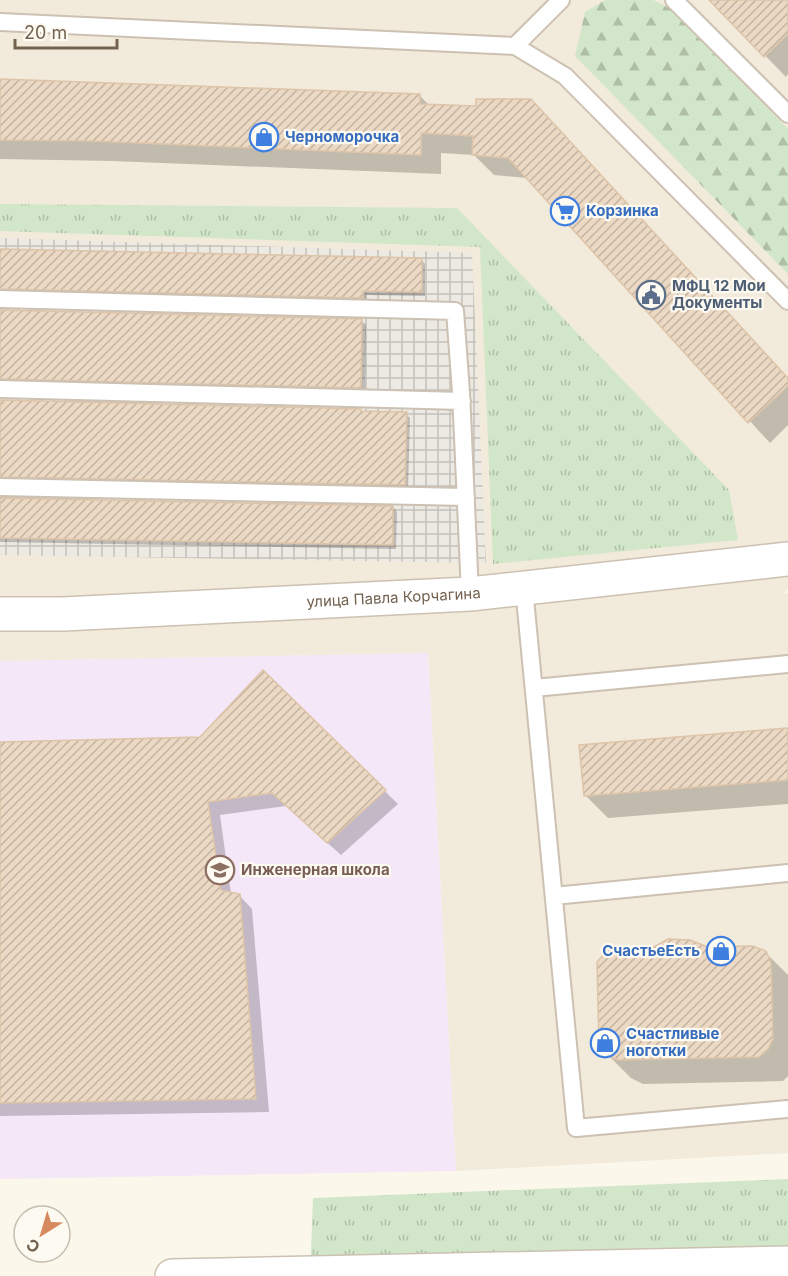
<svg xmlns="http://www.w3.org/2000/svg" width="788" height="1276" viewBox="0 0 788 1276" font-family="Inter,sans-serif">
  <defs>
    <pattern id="industrial-grid" width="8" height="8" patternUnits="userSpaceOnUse" patternTransform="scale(1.5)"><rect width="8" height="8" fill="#ede9e3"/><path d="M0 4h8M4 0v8" fill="none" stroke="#c4c0ba"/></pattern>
    <pattern id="grass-tufts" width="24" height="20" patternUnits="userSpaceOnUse" patternTransform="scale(1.5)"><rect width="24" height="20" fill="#d2e7ca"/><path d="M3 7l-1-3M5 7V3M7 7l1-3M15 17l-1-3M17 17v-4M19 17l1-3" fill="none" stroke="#afbfa6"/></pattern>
    <pattern id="forest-firs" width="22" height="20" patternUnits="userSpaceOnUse" patternTransform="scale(1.5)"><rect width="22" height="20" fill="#d2e7ca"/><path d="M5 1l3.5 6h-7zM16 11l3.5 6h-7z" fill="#afbfa6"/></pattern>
    <pattern id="building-hatch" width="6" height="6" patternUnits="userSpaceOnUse" patternTransform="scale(1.5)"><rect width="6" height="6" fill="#ebd9c4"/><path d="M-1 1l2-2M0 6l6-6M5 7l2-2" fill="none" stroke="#c3b3a2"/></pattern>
  </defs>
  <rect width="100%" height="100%" fill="#fbf7eb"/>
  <!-- residential -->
  <path fill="#f2eada" d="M0,0H788V588L784,593H788V1153L456,1171L428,653L0,661Z"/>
  <!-- industrial -->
  <path fill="url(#industrial-grid)" d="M0,238L472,253L486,563L0,555Z"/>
  <!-- education -->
  <path fill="#f4e7f7" d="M428,653L456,1171L0,1179V661Z"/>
  <!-- grass -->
  <path fill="url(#grass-tufts)" d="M0,204L457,208L729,490L738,540L493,564L480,247L0,231Z
    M788,1179V1276H310L313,1198Z"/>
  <!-- forest -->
  <path fill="url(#forest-firs)" d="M605,0H653L669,8L788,129V274L575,56L585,12Z"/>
  <!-- shadow -->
  <path fill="#0003" d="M711,0H788V74L786,77Z
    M0,81L419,95L430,106L478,108L788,378V425L770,443L528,178L494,175L474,155L441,153V174L112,161L0,159Z
    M0,251L421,259L425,264V296L366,295V302L0,294Z
    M0,311L362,321L366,325L365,391L0,384Z
    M0,401L406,414L410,418L408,489L0,482Z
    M0,499L393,507L397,512L396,549L0,542Z
    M263,672L398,804L341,855L286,806L220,815L231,894L239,895L252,909L269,1112L0,1116V743L201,738Z
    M788,730V804L608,818L585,795Z
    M708,948L765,952L788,975V1076L783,1081L643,1084L631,1078L606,1053Z"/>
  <!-- building -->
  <path fill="url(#building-hatch)" stroke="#dec4a8" stroke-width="1.5" d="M709,0H788V34L764,57Z
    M0,79L420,94V104L476,106V99H531L788,378V386L748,423L508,158L472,155L473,136L421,133V155L91,141L0,140Z
    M0,249L422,258V292L363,291V298L0,289Z
    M0,310L362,319L361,388L0,379Z
    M0,400L361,409V411L407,412L405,485L0,477Z
    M0,498L393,506V545L0,538Z
    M263,670L386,790L327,843L272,793L208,802L221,890L240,894L256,1099L0,1103V742L200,737Z
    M788,728V780L584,796L579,745Z
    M668,939L690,940L708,947L752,946L766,951L771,963L773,1039L768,1049L759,1057L618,1060L605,1054L599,1047L597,962L605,953L612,949L652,948Z"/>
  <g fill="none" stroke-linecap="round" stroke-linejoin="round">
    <!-- service casing -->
    <g stroke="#ccc1b2" stroke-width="20">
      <path id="service" d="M674,0L788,114
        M0,22L515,46L565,76L788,301
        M515,46L561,0
        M0,299L455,311L461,392L470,594
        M0,389L462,401
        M0,487L466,497
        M524,588L576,1128L788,1109
        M534,688L788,664
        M554,896L788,873"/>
    </g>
    <!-- minor casing -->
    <g stroke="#ccc1b2" stroke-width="36">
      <g id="minor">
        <path id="s1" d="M0,614H63L470,594L788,559"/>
        <path d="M172,1276L788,1263"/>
      </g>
    </g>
    <!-- service -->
    <use href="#service" stroke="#fff" stroke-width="16"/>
    <!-- minor -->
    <use href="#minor" stroke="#fff" stroke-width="33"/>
  </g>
  <!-- icons -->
  <defs>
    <g id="shop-ring" transform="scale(1.5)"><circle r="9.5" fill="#fdfaf1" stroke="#3f7fe0" stroke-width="1.5"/><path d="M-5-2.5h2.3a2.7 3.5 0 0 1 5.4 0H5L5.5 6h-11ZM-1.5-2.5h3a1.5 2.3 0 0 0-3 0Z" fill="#3f7fe0"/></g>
    <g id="supermarket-ring" transform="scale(1.5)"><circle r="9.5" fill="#fdfaf1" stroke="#3f7fe0" stroke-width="1.5"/><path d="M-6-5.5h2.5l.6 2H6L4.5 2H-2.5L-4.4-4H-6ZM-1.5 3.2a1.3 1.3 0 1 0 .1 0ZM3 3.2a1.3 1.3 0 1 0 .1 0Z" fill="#3f7fe0"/></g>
    <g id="civic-ring" transform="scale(1.5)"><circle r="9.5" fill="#fdfaf1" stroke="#5c6f8a" stroke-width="1.5"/><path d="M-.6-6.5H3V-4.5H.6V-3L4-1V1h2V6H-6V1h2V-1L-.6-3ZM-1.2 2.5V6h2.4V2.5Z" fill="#5c6f8a"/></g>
    <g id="school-ring" transform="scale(1.5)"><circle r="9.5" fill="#fdfaf1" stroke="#8d6e63" stroke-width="1.5"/><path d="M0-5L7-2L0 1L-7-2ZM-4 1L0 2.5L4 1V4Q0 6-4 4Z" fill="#8d6e63"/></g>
  </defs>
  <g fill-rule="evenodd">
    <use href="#shop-ring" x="264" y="137"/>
    <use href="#supermarket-ring" x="565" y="211"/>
    <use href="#civic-ring" x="651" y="295"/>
    <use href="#school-ring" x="220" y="870"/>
    <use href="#shop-ring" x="721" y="951"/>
    <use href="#shop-ring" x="605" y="1043"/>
  </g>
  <g text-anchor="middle" stroke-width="4.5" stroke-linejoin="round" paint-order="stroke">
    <!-- shop labels -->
    <g font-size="15" font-weight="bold" fill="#366cbe" stroke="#fdfaf1" text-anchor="start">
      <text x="285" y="142">Черноморочка</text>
      <text x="586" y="216">Корзинка</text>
      <text x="700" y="956" text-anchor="end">СчастьеЕсть</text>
      <text x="626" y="1039">Счастливые<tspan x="626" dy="17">ноготки</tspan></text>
    </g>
    <!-- service labels -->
    <g font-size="15" font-weight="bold" fill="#4e5e75" stroke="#fdfaf1" text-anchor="start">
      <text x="672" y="291">МФЦ 12 Мои<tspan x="672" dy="17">Документы</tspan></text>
    </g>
    <!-- street labels -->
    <g font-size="15" fill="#736250" stroke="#fdfaf1">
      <text dy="5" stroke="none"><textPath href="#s1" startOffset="394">улица Павла Корчагина</textPath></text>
    </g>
    <!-- education labels -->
    <g font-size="15" font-weight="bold" fill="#785e54" stroke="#fdfaf1" text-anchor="start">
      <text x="241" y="875">Инженерная школа</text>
    </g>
  </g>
  <!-- north arrow -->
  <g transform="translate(42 1234) rotate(217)"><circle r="28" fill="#fdfaf1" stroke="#c6bdb1" stroke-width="1.5"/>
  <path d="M0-4.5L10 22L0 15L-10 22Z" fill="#d78a5e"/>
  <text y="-9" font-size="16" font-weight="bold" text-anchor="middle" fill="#736250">С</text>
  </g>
  <!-- scale -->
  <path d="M15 39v9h102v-9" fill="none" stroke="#736250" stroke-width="3"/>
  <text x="24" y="39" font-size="18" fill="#736250" stroke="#fdfaf1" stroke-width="4.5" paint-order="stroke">20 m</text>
</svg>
